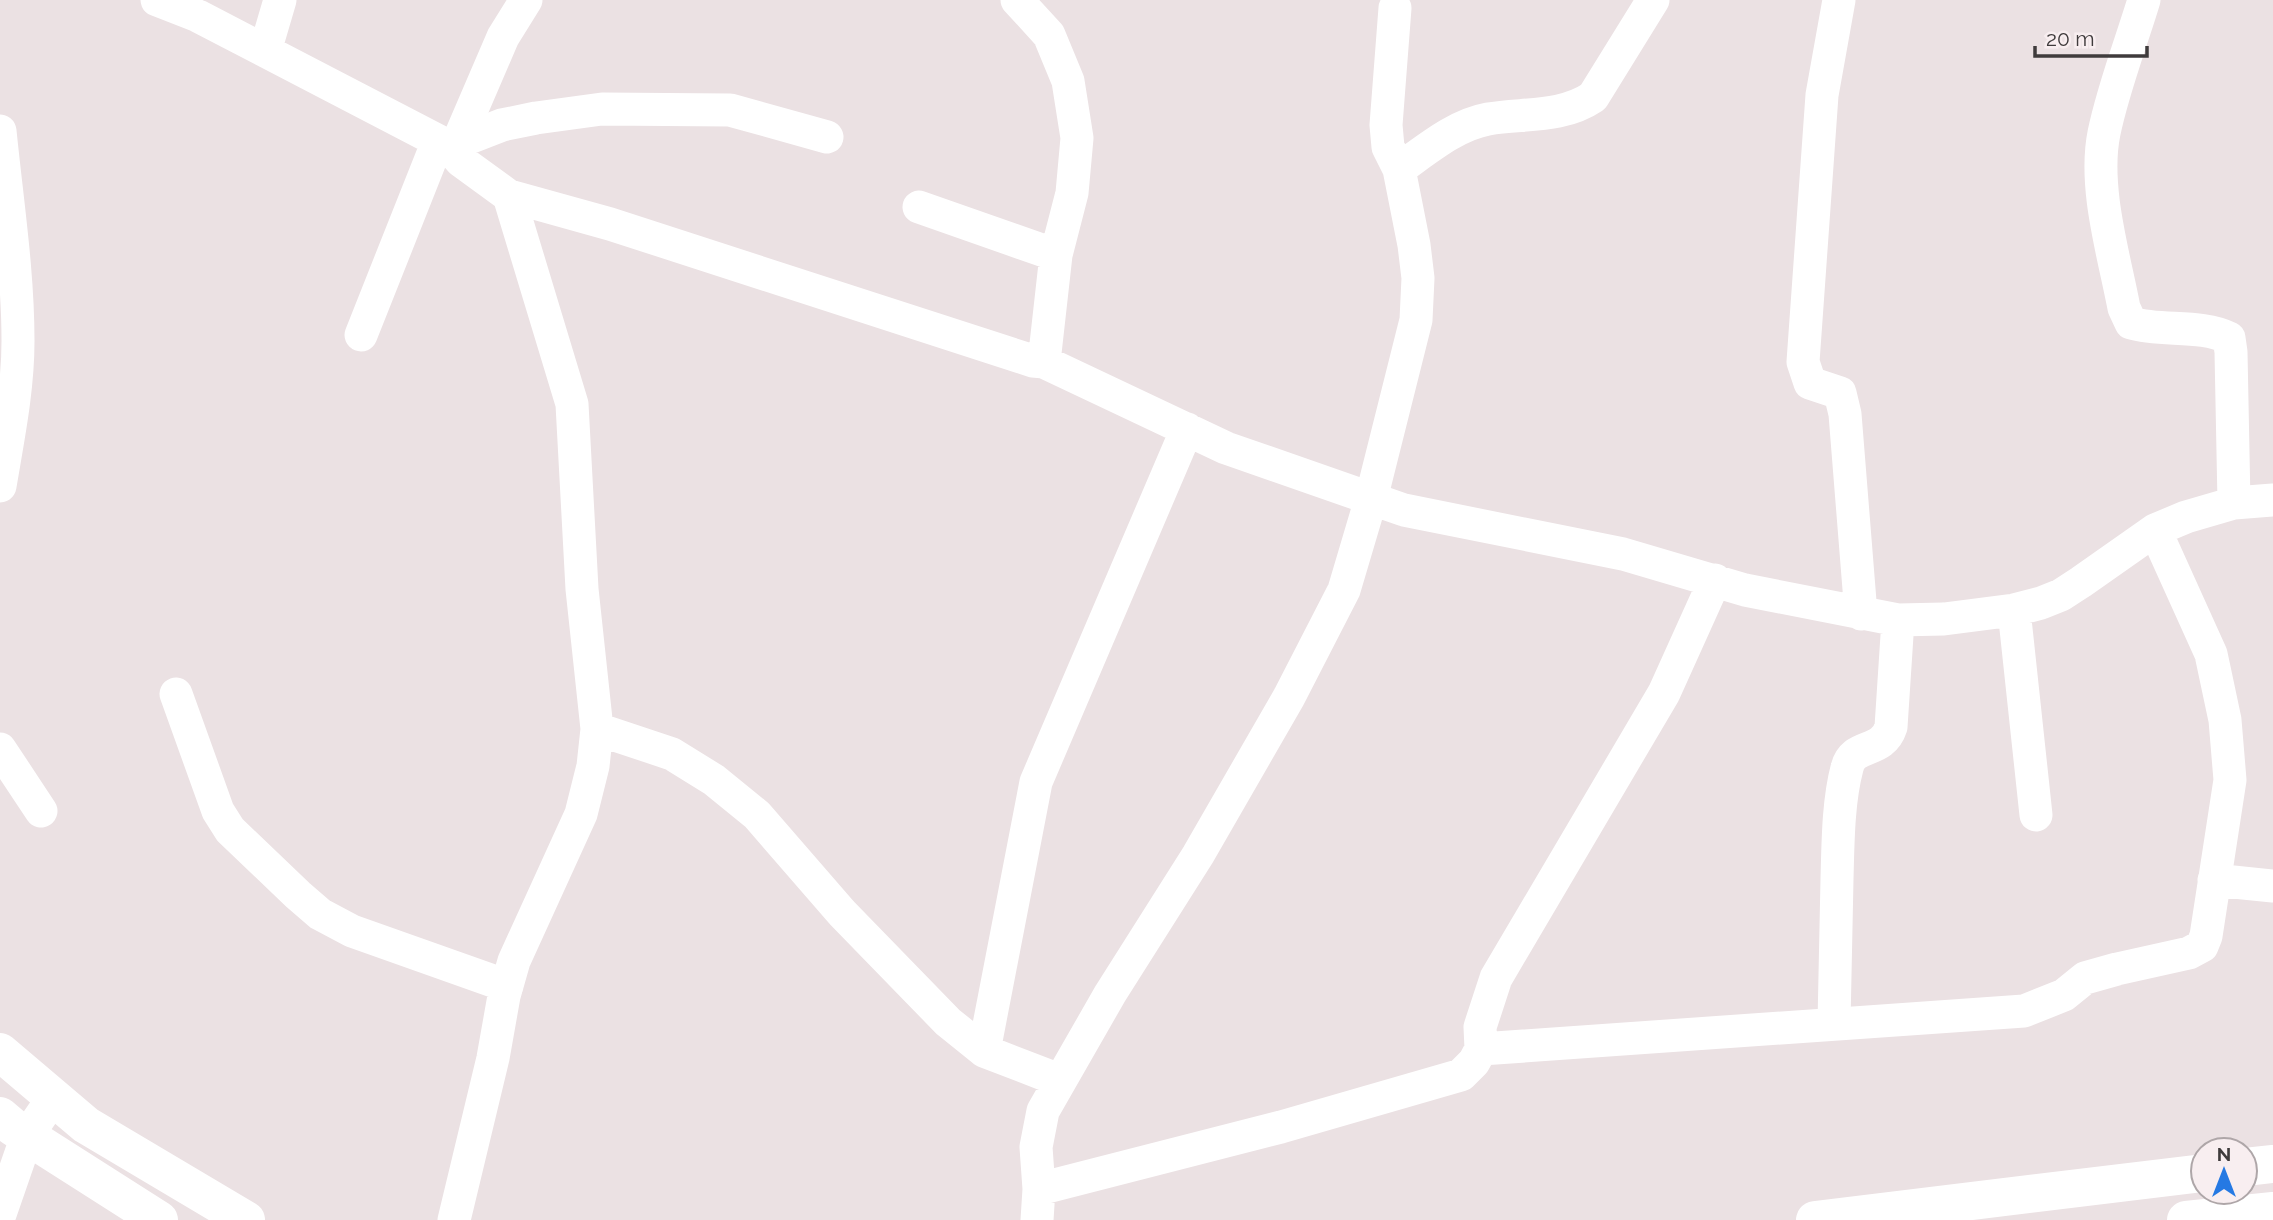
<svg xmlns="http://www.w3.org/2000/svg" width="2273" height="1220" viewBox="0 0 2273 1220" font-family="Raleway,sans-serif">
  <rect width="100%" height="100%" fill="#ebe1e3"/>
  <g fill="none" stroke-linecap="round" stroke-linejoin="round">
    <!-- minor -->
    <path stroke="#fff" stroke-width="33" d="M157,0L198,16L448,146L461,161L509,196L610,224L1033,361L1044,362L1226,448L1404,510L1623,554L1745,590L1898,620L1944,619L2014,610L2041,603L2061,595L2081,582L2155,530L2186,517L2234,503L2273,500
      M1017,0L1049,35L1068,81L1077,138L1072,193L1056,255L1044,362
      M1839,0L1822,95L1803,362L1810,383L1840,393L1845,414L1861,614
      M2144,0C2131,43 2113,89 2104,133C2093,187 2114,255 2124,308L2131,323C2161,332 2201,324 2229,338L2231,352L2234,503
      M265,51L280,0
      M0,131C7,201 18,271 18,341C18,390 8,438 0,486
      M457,144L503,37L526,0
      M448,146L502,125L536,118L602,109L730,110L827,137
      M1399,169C1426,150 1455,125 1488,119C1524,113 1562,118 1593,97L1653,0
      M919,207L1056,255
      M361,335L438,141
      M2014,610L2036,815
      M176,694L218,811L230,830L298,895L320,914L352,931L507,986
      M597,729L672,754L714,780L757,815L842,913L948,1022L984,1051L1059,1080
      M0,749L41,811
      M2214,880L2273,886
      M1834,1023C1835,975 1836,927 1837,879C1838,844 1838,802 1847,768C1853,742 1882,755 1891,727L1898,620
      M1481,1049L2024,1011L2064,995L2085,978L2117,969L2189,953L2202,946L2206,936L2230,780L2225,720L2211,654L2155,530
      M984,1051L1036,782L1187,429
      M1039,1189L1281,1127L1461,1075L1474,1062L1481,1049L1480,1027L1496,978L1664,693L1715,580
      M0,1214L27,1136L53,1098
      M454,1220L493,1058L504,996L514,961L581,814L593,766L597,729L582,589L572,404L509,196
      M1037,1220L1039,1189L1036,1147L1043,1111L1110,994L1198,855L1289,697L1344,590L1371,499L1416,320L1418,278L1414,245L1399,169L1388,147L1386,125L1395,8"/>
    <!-- tertiary -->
    <path stroke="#fff" stroke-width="38" d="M0,1052L86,1125L246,1220
      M0,1116L13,1127L159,1220
      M2245,1167L2273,1164
      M1815,1220L2203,1173
      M2186,1220L2273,1211"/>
  </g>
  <!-- north arrow -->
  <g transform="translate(2224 1171)"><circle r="33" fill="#f8eef0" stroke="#aea6a8" stroke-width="2"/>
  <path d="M0-5L12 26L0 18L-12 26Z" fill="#2579e3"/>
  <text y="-10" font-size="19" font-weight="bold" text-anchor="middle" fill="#3f3b3c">N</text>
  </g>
  <!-- scale -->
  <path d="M2035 46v10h112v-10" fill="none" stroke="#3f3b3c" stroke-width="3.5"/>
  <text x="2046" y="46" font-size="21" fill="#3f3b3c" stroke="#f8eef0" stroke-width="5" paint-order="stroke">20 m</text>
</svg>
